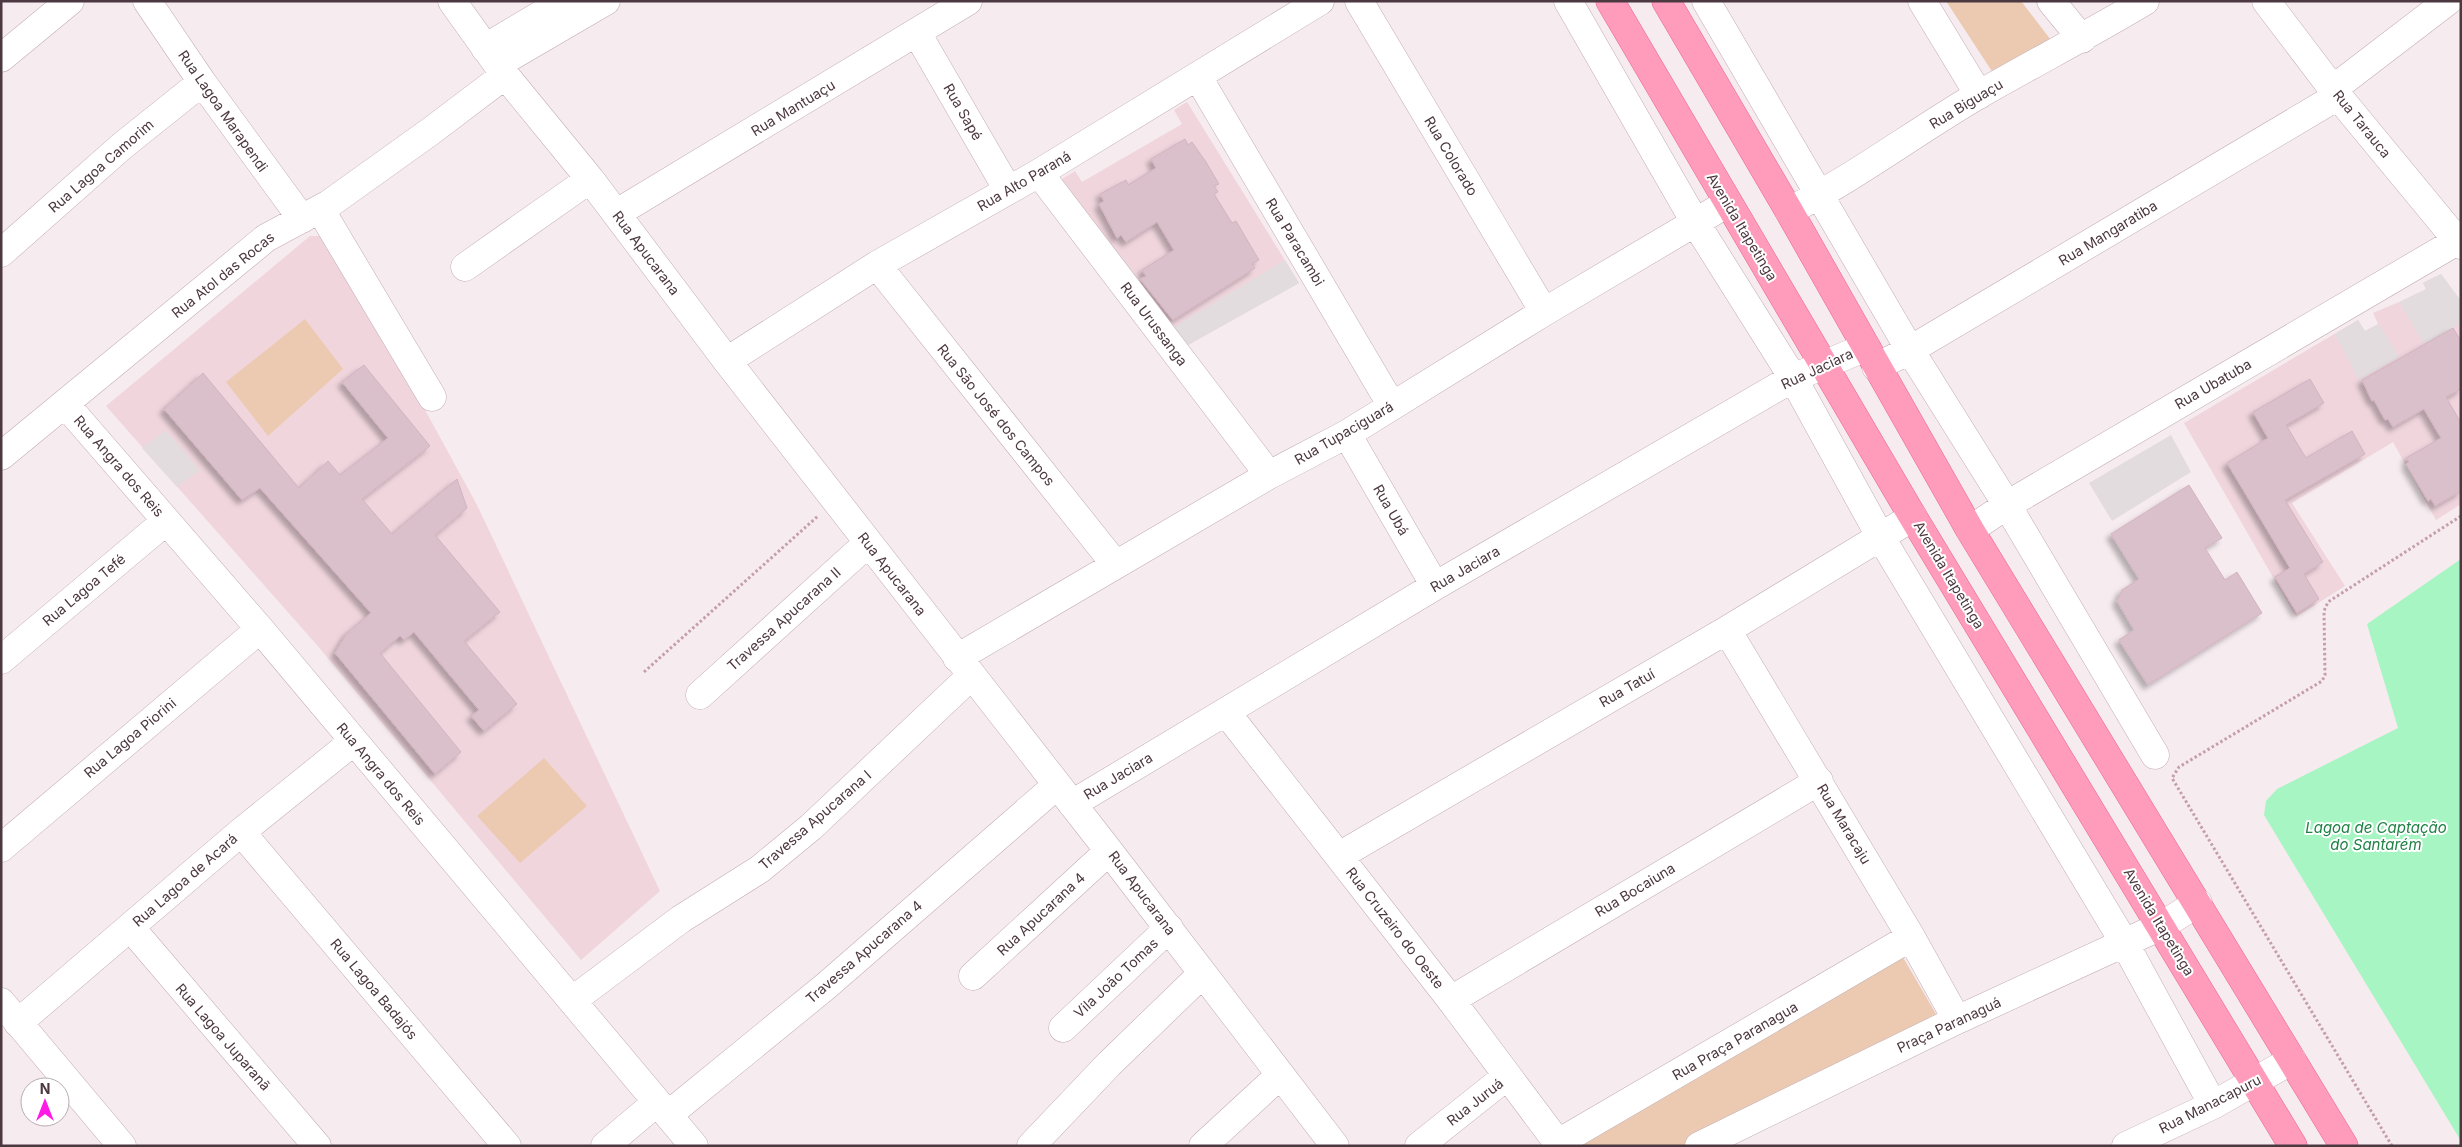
<svg xmlns="http://www.w3.org/2000/svg" width="2462" height="1147" viewBox="0 0 2462 1147" font-family="Inter,sans-serif">
  <defs>
    <filter id="shadow"><feDropShadow dx="-4.5" dy="4.5" stdDeviation="2.5" flood-color="#0004"/></filter>
  </defs>
  <rect width="100%" height="100%" fill="#f6ebef"/>
  <!-- education -->
  <path fill="#f0d5dd" d="M1187,102L1299,283L1181,349L1057,182L1075,171L1082,182L1182,124L1174,110Z
    M310,236H330L477,505L660,891L581,960L316,644L106,406Z
    M2441,274L2461,301V504L2436,520L2393,442L2292,503L2345,586L2296,617L2184,423L2358,320L2365,331L2378,324L2373,313L2399,302L2404,310L2431,296L2423,283Z"/>
  <!-- green -->
  <path fill="#eccab2" d="M1946,1H2021L2054,44L1995,76Z
    M305,319L343,369L268,436L226,382Z
    M544,758L587,806L520,863L477,816Z
    M1897,947L1936,1014L1687,1146H1584L1579,1140Z"/>
  <!-- parking -->
  <path fill="#e2dcde" d="M1285,260L1299,283L1181,349L1167,331Z
    M2441,274L2461,301V323L2424,344L2399,302L2426,289L2423,283Z
    M2358,320L2365,331L2379,324L2399,357L2359,380L2335,334Z
    M166,430L200,470L177,487L142,448Z
    M2171,435L2191,472L2112,521L2089,483Z"/>
  <!-- water -->
  <path fill="#a6f5c3" d="M2461,559V1141L2264,815L2266,801L2277,789L2398,728L2367,624Z"/>
  <!-- building -->
  <path fill="#d9c0cb" stroke="#d4b2c1" filter="url(#shadow)" d="M1185,139L1188,145L1192,142L1206,162L1219,184L1214,186L1218,192L1214,194L1232,223L1236,221L1259,260L1252,264L1255,268L1173,320L1140,279L1146,276L1142,270L1174,250L1157,222L1126,242L1121,235L1117,238L1099,204L1104,201L1100,194L1126,180L1128,185L1156,168L1151,159Z
    M2453,328L2461,341V389L2446,397L2461,423V491L2435,506L2431,499L2428,501L2406,464L2409,462L2406,458L2441,438L2424,409L2393,427L2388,419L2385,420L2374,400L2372,401L2362,380Z
    M364,365L430,446L362,499L392,534L457,479L467,508L435,535L500,612L464,641L517,704L484,731L471,716L479,710L414,632L404,640L400,636L380,653L461,752L435,774L335,653L347,633L371,613L260,488L242,500L164,409L203,373L299,488L328,461L340,475L388,438L342,382Z
    M2310,379L2324,403L2286,425L2306,458L2352,431L2365,454L2285,500L2323,562L2304,574L2319,599L2297,613L2275,577L2290,568L2227,463L2268,438L2253,412Z
    M2189,485L2222,538L2205,548L2225,580L2237,572L2262,613L2148,685L2119,640L2134,630L2117,601L2122,590L2139,579L2111,534Z"/>
  <g fill="none" stroke-linecap="round" stroke-linejoin="round">
    <!-- minor casing -->
    <g stroke="#c3adb5" stroke-width="29">
      <path id="minor" d="M147,1L202,82L302,219
        M452,1L505,75L590,179L727,361L1109,851L1335,1146
        M1359,1L1544,312
        M1568,1L1695,222L1793,378L1880,536L2125,944L2213,1105
        M1706,1L1910,350L2007,505L2155,755
        M1922,1L1979,95
        M2051,1L2082,39
        M2266,1L2338,96L2461,245
        M917,33L1008,190
        M485,48L564,1
        M1,58L70,1
        M498,64L606,1
        M1198,77L1392,406
        M2333,89L2448,1
        M1039,173L1269,475
        M320,209L432,397
        M1789,211C1856,177 1915,132 1980,94C2034,63 2090,34 2145,1
        M617,213L968,1
        M1,253L122,146L202,82
        M877,265L1115,564
        M465,267L590,179
        M727,361L877,265L1039,173L1320,1
        M1876,367L1910,350L2338,96
        M66,405L260,629L694,1146
        M1347,434L1435,586
        M1,456L266,238L329,204L431,131L505,75
        M1970,530L2007,505L2457,241
        M1727,630L1911,937L1957,1020
        M957,658L1269,475L1347,434L1544,312L1728,203
        M1,660L166,521
        M700,695L868,543
        M1226,712L1451,1000L1560,1146
        M1072,804L1435,586L1793,378L1866,347
        M241,832L507,1146
        M1,848L260,629
        M1339,856L1727,630L1913,517
        M130,927L317,1146
        M973,976L1109,851
        M573,1000L681,919L760,869L811,827L971,676
        M1451,1000L1819,781
        M1,1002L122,1146
        M18,1023L241,832L354,741
        M1063,1028L1169,928
        M668,1115L826,986L1057,785
        M1558,1143L1911,937
        M605,1146L656,1103
        M1031,1146L1109,1064L1202,974
        M1203,1146L1279,1076
        M1419,1146L1507,1076
        M1699,1146L1957,1020L2161,926L2198,903
        M2126,1146L2213,1105L2292,1060"/>
    </g>
    <!-- major casing -->
    <g stroke="#eb6492" stroke-width="29">
      <path id="major" d="M1610,1L1913,517L2293,1146
        M1666,1L1789,211L1970,530L2344,1146"/>
    </g>
    <!-- path -->
    <path stroke="#c59dad" stroke-width="3" stroke-dasharray="2.5 2.5" stroke-linecap="butt" d="M644,672L818,516
      M2392,1146L2172,778L2179,767L2322,681L2325,675L2324,611L2328,602L2461,516"/>
    <!-- minor -->
    <use href="#minor" stroke="#fff" stroke-width="28"/>
    <!-- major -->
    <use href="#major" stroke="#ff9cbc" stroke-width="28"/>
  </g>
  <g text-anchor="middle" stroke-width="4" stroke-linejoin="round" paint-order="stroke">
    <!-- street labels -->
    <g font-size="14" fill="#4c3840" stroke="#fff">
      <text transform="translate(1966 104) rotate(-31)" y="5">Rua Biguaçu</text>
      <text transform="translate(793 108) rotate(-31)" y="5">Rua Mantuaçu</text>
      <text transform="translate(223 111) rotate(55)" y="5">Rua Lagoa Marapendi</text>
      <text transform="translate(963 112) rotate(60)" y="5">Rua Sapé</text>
      <text transform="translate(2362 124) rotate(51)" y="5">Rua Tarauca</text>
      <text transform="translate(1451 156) rotate(59)" y="5">Rua Colorado</text>
      <text transform="translate(101 166) rotate(-41)" y="5">Rua Lagoa Camorim</text>
      <text transform="translate(1024 181) rotate(-30)" y="5">Rua Alto Paraná</text>
      <text transform="translate(1742 227) rotate(59)" y="5">Avenida Itapetinga</text>
      <text transform="translate(2108 233) rotate(-31)" y="5">Rua Mangaratiba</text>
      <text transform="translate(1295 242) rotate(59)" y="5">Rua Paracambi</text>
      <text transform="translate(646 253) rotate(53)" y="5">Rua Apucarana</text>
      <text transform="translate(223 275) rotate(-39)" y="5">Rua Atol das Rocas</text>
      <text transform="translate(1154 324) rotate(53)" y="5">Rua Urussanga</text>
      <text transform="translate(1817 369) rotate(-25)" y="5">Rua Jaciara</text>
      <text transform="translate(2213 384) rotate(-30)" y="5">Rua Ubatuba</text>
      <text transform="translate(996 415) rotate(51)" y="5">Rua São José dos Campos</text>
      <text transform="translate(1344 433) rotate(-30)" y="5">Rua Tupaciguará</text>
      <text transform="translate(119 466) rotate(49)" y="5">Rua Angra dos Reis</text>
      <text transform="translate(1391 510) rotate(60)" y="5">Rua Ubá</text>
      <text transform="translate(1465 569) rotate(-30)" y="5">Rua Jaciara</text>
      <text transform="translate(892 574) rotate(52)" y="5">Rua Apucarana</text>
      <text transform="translate(1949 575) rotate(59)" y="5">Avenida Itapetinga</text>
      <text transform="translate(84 590) rotate(-40)" y="5">Rua Lagoa Tefé</text>
      <text transform="translate(784 619) rotate(-42)" y="5">Travessa Apucarana II</text>
      <text transform="translate(1627 688) rotate(-30)" y="5">Rua Tatuí</text>
      <text transform="translate(130 738) rotate(-40)" y="5">Rua Lagoa Piorini</text>
      <text transform="translate(381 774) rotate(50)" y="5">Rua Angra dos Reis</text>
      <text transform="translate(1118 776) rotate(-31)" y="5">Rua Jaciara</text>
      <text transform="translate(815 820) rotate(-41)" y="5">Travessa Apucarana I</text>
      <text transform="translate(1844 824) rotate(59)" y="5">Rua Maracaju</text>
      <text transform="translate(185 880) rotate(-41)" y="5">Rua Lagoa de Acará</text>
      <text transform="translate(1635 890) rotate(-31)" y="5">Rua Bocaiuna</text>
      <text transform="translate(1142 893) rotate(53)" y="5">Rua Apucarana</text>
      <text transform="translate(1041 914) rotate(-43)" y="5">Rua Apucarana 4</text>
      <text transform="translate(2159 922) rotate(59)" y="5">Avenida Itapetinga</text>
      <text transform="translate(1395 928) rotate(52)" y="5">Rua Cruzeiro do Oeste</text>
      <text transform="translate(864 952) rotate(-41)" y="5">Travessa Apucarana 4</text>
      <text transform="translate(1116 978) rotate(-43)" y="5">Vila João Tomas</text>
      <text transform="translate(374 989) rotate(50)" y="5">Rua Lagoa Badajós</text>
      <text transform="translate(1949 1025) rotate(-25)" y="5">Praça Paranaguá</text>
      <text transform="translate(223 1037) rotate(49)" y="5">Rua Lagoa Juparanã</text>
      <text transform="translate(1735 1041) rotate(-30)" y="5">Rua Praça Paranagua</text>
      <text transform="translate(1475 1102) rotate(-38)" y="5">Rua Juruá</text>
      <text transform="translate(2210 1104) rotate(-27)" y="5">Rua Manacapuru</text>
    </g>
    <!-- water labels -->
    <g font-size="15" font-style="italic" fill="#218246" stroke="#fff">
      <text x="2376" y="833">Lagoa de Captação<tspan x="2376" dy="17">do Santarém</tspan></text>
    </g>
  </g>
  <!-- border -->
  <rect width="2462" height="1147" fill="none" stroke="#4c3840" stroke-width="5"/>
  <!-- north arrow -->
  <g transform="translate(45 1102)"><circle r="24" fill="#ffffff" stroke="#b7afb3"/>
  <path d="M0-4L9 19L0 12L-9 19Z" fill="#ff1ae5"/>
  <text y="-8" font-size="14" font-weight="bold" text-anchor="middle" fill="#4c3840">N</text>
  </g>
</svg>
